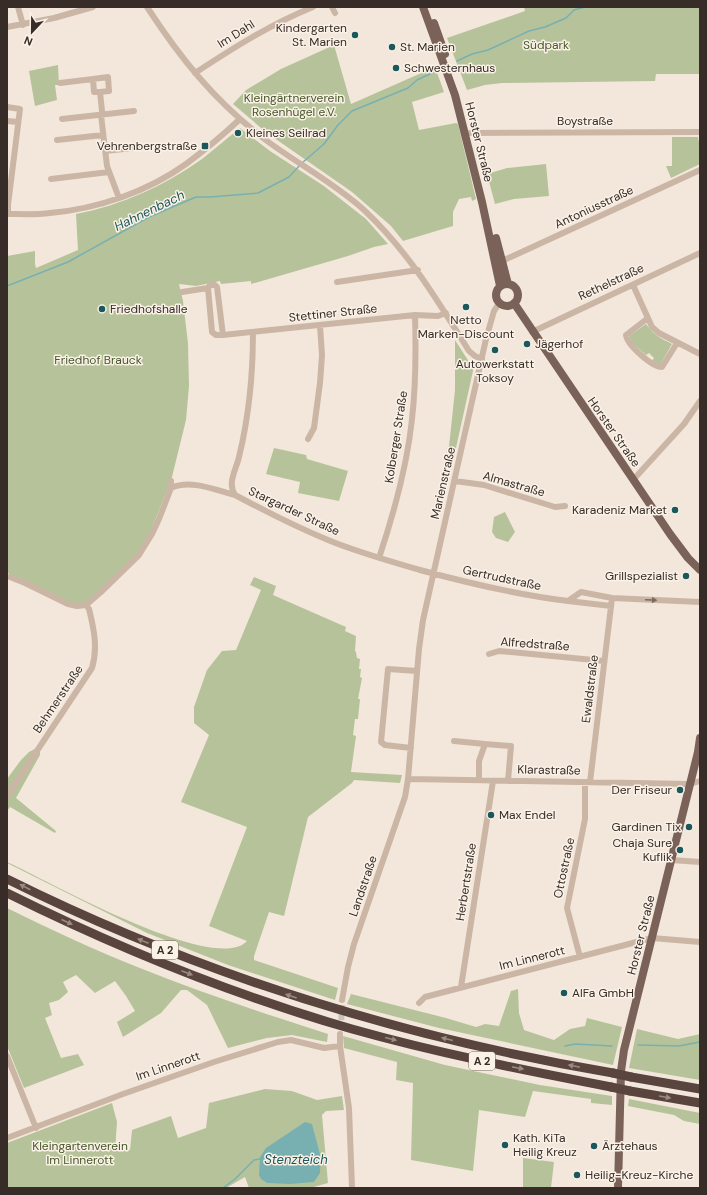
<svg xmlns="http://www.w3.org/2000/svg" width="707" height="1195" viewBox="0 0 707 1195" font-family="'DM Sans',sans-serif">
  <rect width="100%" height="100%" fill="#f3e7db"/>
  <!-- green -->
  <path fill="#b6c39a" d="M524,7H700V74H656L655,81L502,83L485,85L467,90L447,38L525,11Z
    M334,45L351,104L435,67L444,92L412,102L419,130L456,123L458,124L476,199L472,201L471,197L459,199L453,212V226L403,241L391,226L352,192L267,133L233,104L246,90L281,69Z
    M58,65L59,85H55L57,100L35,106L29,71Z
    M240,128L270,151L324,186L366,219L388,244L374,247L348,256L251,284V281L221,284L220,281L196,286L179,284L183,301L188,343L189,386L186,420L171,481L145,545L92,601L77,606L10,577L7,570V256L35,251V264L36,268L78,250L76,214C122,205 164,186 202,159C215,149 227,138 240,128Z
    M672,137H698L700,147V164L671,178L666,166H672Z
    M546,164L549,196L514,199L495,204L487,174L507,168Z
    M646,324C654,335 660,338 672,344L660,365L652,361L654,358L649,353L646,355L632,343L629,336Z
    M455,340L473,368V371L454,457L448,456L455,390Z
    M274,448L306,455L307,459L348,471L339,501L298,493L300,482L266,474Z
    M505,512L515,532L508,542L496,538L492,532L494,517Z
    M254,577L276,586L273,595L346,627L345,631L356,636L355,651L356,652L357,658L360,659L359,669H361L360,677L362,678L358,699H360L358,719H355L353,735L356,736L351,772L402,775L400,783L354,780L352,783L308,817L284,916L269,912L254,956V960L338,988L335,1000L228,965L147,933L7,863V862C45,879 215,976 247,941L209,926L247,827L181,802L209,735L194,723V707L207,670L222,651L236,650L261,590L250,585Z
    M40,746V755L16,798L56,831L55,833L10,807L7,811V779L21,760L29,752Z
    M7,908C52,930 98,952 145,970C205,994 266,1014 328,1034L327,1042L292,1035L267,1038L228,1048L207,1005L187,990H181L161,1013L123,1037L117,1022L135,1011L126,996L115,981L95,993L76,975L63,982L68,992L59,1000L49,1003L52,1015L45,1018L61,1058L78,1054L84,1065L24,1088L7,1046Z
    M518,989L519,1013L524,1030L554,1040L570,1029L585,1026L587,1018L622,1027L613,1065L439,1028L347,1004L351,994L446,1018L476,1027L485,1024L499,1026L511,991Z
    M637,1029L678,1039L700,1034V1080L629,1068Z
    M343,1036L445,1065L540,1085L612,1096V1105L591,1103V1099L533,1091L525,1117L479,1110L473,1171L411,1160L413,1083L396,1080L397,1062L344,1048Z
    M265,1089L292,1091L317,1100L342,1096L344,1110L326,1111L322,1115L328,1183L310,1188H249L245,1177L226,1188H7V1143L112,1103L117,1122L115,1151L130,1150L132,1130L171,1116L178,1138L206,1128L209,1103Z
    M629,1099L700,1113V1124L684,1121L674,1115L628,1106Z
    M523,1158L554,1162L551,1188H523Z"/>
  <!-- water -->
  <path fill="#78b0b1" d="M305,1122L312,1124L321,1158L320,1173L314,1182L290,1184L267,1183L261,1179L259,1175L260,1157L266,1148Z"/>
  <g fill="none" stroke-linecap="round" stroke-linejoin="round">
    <!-- stream -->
    <path stroke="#78b0b1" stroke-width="1.5" d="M457,61L472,54L488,50L529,31L545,27L566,18L574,10L585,7
      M302,163L324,144L338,125L352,111L408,88L417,80L436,71
      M7,286L68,262L149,217L196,197H210L258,193L289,177L300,165
      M638,1045L679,1046L700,1042
      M565,1046L575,1044L612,1046
      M223,1188L235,1179L254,1160L260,1159"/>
    <!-- minor-tunnel -->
    <path stroke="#cdc2b7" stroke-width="6" stroke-dasharray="6 3" stroke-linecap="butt" d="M341,1029L342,1000"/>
    <!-- minor -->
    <path stroke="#cbb6a6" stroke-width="6" d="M18,7L23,25
      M147,7C181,59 214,100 263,138C296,163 333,182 364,210C408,251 438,301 469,351L475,356L482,359
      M332,7L335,13
      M7,27L54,18L93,7
      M195,73C233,48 271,24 313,7
      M60,83L93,79
      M100,92H94L93,79L108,77L109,91L100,92L102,111L101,115L107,166L119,198
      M7,107L20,109L8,205V214
      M62,119L134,111
      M7,121L18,122
      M470,133L700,132
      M57,140L103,135
      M105,151L142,147
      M51,179L109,172
      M7,214C21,214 36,215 50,213C97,209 147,192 186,164C205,150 223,135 240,119
      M500,262L700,170
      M337,282L418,270
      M210,285H215L217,287L223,335H216L212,332L208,288Z
      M633,285L652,327L659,333L700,354
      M182,292L208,288
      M648,318L626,335C627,345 652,367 662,367L677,343
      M253,332C253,375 249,416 239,457C236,470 227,483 235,495C265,511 296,527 328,540C357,552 389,561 420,570C468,583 517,595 568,601L581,592L612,598L700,602
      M532,332L700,253
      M223,335L415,315L438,316L446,313
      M308,439L314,428L320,383L322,355L320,326
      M633,480L684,424L700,401
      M455,481L484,485L555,507L565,506
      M171,488C191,479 215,490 235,495
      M379,558C394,513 407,467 412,419C416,385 416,350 415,315
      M10,577L25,583L68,604L77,606L86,605L101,592L139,555L152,534L159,519L171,488V481
      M568,601L611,606
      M489,654L499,651L604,661
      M454,741L485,744
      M411,748L385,745L381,742L388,669L417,671
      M408,779L690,784L700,781
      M479,780V761L485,744L511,746L508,781
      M590,782L612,598
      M7,796L92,668C98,648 94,629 89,609L86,605
      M671,860L700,862
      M580,957L567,908L585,819V782
      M461,987L493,781
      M342,1000L348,967L354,944L405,797L408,779L419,649L423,620L486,339L494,311L500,302
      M419,1003L425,997L652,938L700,942
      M340,1034V1046L349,1108L352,1188
      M7,1056L36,1128
      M7,1138L123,1094L214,1062L278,1042L291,1040L324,1048L340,1046"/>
    <!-- major -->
    <path stroke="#7a6258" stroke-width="8" d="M423,7L455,95L482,202L500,286
      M434,23L445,54
      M496,238L508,284
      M496 295a11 11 0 1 1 22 0a11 11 0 1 1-22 0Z
      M514,303L670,534L688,558L700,570
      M618,1188L621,1071L624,1050L698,752L700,738"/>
    <!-- highway -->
    <path stroke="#59453e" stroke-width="9" d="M7,879C200,975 400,1037 613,1073
      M7,893C118,948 233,995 352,1029C437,1053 524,1070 611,1087
      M631,1077L700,1089
      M630,1091L700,1103"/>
    <!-- highway-bridge -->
    <path stroke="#59453e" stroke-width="9" d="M613,1073L631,1077
      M611,1087L630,1091"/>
  </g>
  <!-- one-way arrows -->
  <defs><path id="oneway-solid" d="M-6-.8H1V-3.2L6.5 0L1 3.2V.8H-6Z"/></defs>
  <use fill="#7a6a60" href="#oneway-solid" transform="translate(651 600) rotate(3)"/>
  <g fill="#998a82">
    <use href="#oneway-solid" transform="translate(25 887) rotate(-153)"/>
    <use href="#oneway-solid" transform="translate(67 922) rotate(24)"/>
    <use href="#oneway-solid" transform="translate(143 941) rotate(-158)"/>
    <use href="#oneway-solid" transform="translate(187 973) rotate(21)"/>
    <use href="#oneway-solid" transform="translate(291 996) rotate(-161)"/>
    <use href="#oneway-solid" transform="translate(391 1039) rotate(14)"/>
    <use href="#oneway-solid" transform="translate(447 1039) rotate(-166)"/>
    <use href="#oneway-solid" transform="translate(574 1066) rotate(-168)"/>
    <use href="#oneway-solid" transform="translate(518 1068) rotate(11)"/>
    <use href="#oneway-solid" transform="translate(665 1097) rotate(10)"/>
  </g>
  <!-- markers -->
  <g fill="#1b585b" stroke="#faf1e7" stroke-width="1.5">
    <circle cx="355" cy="35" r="4"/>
    <circle cx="392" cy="47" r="4"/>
    <circle cx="396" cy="68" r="4"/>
    <circle cx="238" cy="133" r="4"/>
    <rect x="201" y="142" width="8" height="8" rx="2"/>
    <circle cx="466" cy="307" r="4"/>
    <circle cx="102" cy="309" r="4"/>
    <circle cx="527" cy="344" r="4"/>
    <circle cx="495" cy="350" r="4"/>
    <circle cx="675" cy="510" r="4"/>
    <circle cx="686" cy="576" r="4"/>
    <circle cx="680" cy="790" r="4"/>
    <circle cx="491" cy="815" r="4"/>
    <circle cx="689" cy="827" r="4"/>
    <circle cx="680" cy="850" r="4"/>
    <circle cx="564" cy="993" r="4"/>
    <circle cx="505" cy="1145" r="4"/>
    <circle cx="594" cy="1146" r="4"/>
    <circle cx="577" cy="1175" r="4"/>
  </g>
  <g text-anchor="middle" stroke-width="3" stroke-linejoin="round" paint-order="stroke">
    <!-- shield labels -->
    <g fill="#faf1e7" stroke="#726761" stroke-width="1">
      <rect x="152" y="941" width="26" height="18" rx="3"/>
      <rect x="469" y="1052" width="26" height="18" rx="3"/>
    </g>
    <g font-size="11" font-weight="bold" fill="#372c27">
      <text x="165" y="954">A 2</text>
      <text x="482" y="1065">A 2</text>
    </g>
    <!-- poi labels -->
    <g font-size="12" fill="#372c27" stroke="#faf1e7" text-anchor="start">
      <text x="347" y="32" text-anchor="end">Kindergarten<tspan x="347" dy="14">St. Marien</tspan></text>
      <text x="400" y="51">St. Marien</text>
      <text x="404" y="72">Schwesternhaus</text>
      <text x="246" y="137">Kleines Seilrad</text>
      <text x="197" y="150" text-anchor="end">Vehrenbergstraße</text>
      <text x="110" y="313">Friedhofshalle</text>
      <text x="466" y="324" text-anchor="middle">Netto<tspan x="466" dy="14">Marken-Discount</tspan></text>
      <text x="535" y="348">Jägerhof</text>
      <text x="495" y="368" text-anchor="middle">Autowerkstatt<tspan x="495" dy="14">Toksoy</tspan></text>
      <text x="667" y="514" text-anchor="end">Karadeniz Market</text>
      <text x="678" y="580" text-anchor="end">Grillspezialist</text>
      <text x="672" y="794" text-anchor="end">Der Friseur</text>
      <text x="499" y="819">Max Endel</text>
      <text x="681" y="831" text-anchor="end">Gardinen Tix</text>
      <text x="672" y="847" text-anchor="end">Chaja Sure<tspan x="672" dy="14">Kuflik</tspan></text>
      <text x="572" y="997">AlFa GmbH</text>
      <text x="513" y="1142">Kath. KiTa<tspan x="513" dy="14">Heilig Kreuz</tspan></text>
      <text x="602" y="1150">Ärztehaus</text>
      <text x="585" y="1179">Heilig-Kreuz-Kirche</text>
    </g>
    <!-- street labels -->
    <g font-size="12" fill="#372c27" stroke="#faf1e7">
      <text transform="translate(236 34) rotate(-32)" y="4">Im Dahl</text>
      <text x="585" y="125">Boystraße</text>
      <text transform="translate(479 142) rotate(76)" y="4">Horster Straße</text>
      <text transform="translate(594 207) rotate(-25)" y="4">Antoniusstraße</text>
      <text transform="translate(611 282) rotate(-25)" y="4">Rethelstraße</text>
      <text transform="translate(333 313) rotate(-6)" y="4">Stettiner Straße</text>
      <text transform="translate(614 432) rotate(55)" y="4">Horster Straße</text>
      <text transform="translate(396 437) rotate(-81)" y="4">Kolberger Straße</text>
      <text transform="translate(443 483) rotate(-77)" y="4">Marienstraße</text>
      <text transform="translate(514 484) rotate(16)" y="4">Almastraße</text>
      <text transform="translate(294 511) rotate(25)" y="4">Stargarder Straße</text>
      <text transform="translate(502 578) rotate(12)" y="4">Gertrudstraße</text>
      <text transform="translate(535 644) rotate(4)" y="4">Alfredstraße</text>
      <text transform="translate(590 689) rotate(-83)" y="4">Ewaldstraße</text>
      <text transform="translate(58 699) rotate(-56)" y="4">Behmerstraße</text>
      <text transform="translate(549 770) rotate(1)" y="4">Klarastraße</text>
      <text transform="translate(564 868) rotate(-78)" y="4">Ottostraße</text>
      <text transform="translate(466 882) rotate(-81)" y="4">Herbertstraße</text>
      <text transform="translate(363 886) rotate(-71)" y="4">Landstraße</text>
      <text transform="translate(641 935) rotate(-76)" y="4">Horster Straße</text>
      <text transform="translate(532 958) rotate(-14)" y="4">Im Linnerott</text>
      <text transform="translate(168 1066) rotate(-19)" y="4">Im Linnerott</text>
    </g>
    <!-- park labels -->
    <g font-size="12" fill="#47572a" stroke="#faf1e7">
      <text x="546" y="49">Südpark</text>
      <text x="294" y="102">Kleingärtnerverein<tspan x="294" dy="14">Rosenhügel e.V.</tspan></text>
      <text x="98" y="364">Friedhof Brauck</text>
      <text x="80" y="1150">Kleingartenverein<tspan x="80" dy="14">Im Linnerott</tspan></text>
    </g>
    <!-- water labels -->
    <g font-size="13" font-style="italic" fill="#1b585b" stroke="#faf1e7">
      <text transform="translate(149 210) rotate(-26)" y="5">Hahnenbach</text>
      <text x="296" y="1164">Stenzteich</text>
    </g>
  </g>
  <!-- border -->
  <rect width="707" height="1195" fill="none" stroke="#372c27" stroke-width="16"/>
  <!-- north arrow -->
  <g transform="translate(32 32) rotate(202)" stroke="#faf1e7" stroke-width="3" paint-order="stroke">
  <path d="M0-3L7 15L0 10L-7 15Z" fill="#372c27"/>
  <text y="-6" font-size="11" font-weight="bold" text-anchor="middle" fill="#372c27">N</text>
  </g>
</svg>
